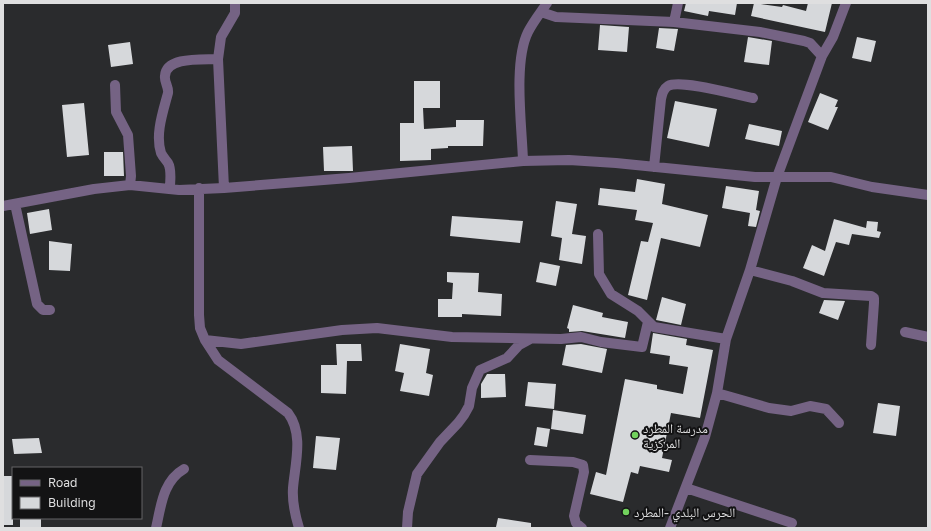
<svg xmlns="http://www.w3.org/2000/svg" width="931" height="531" viewBox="0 0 931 531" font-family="'Golos Text','Noto Naskh Arabic',sans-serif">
  <rect width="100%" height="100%" fill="#2a2b2d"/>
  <!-- building -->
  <path fill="#d6d8db" d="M686,3H737L735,15L709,11L708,16L684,11Z
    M754,3L782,7L783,5L806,11L808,3H832L825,32L751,16Z
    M600,25L629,27L627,52L598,50Z
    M659,28L678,29L674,51L656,48Z
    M748,37L772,41L769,65L744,62Z
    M857,37L876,41L871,62L852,58Z
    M130,42L133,64L111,67L108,45Z
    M414,81H440V108H423L424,129L456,127V120H484L483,146H448V148L431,149V160L400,161V123H414Z
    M820,93L838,100L835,107H838L828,130L808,122Z
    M675,101L717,109L709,147L667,138Z
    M84,103L89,155L67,157L62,105Z
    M749,124L782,131L779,146L745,139Z
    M352,146L353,171H324L323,147Z
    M104,152H123L124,176H104Z
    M637,179L665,184L662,204L708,215L700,247L661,238L647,300L628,295L641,241L648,242L653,223L635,220L637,210L598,205L600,188L635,192Z
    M726,186L759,191L756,210L760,211L756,227L748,226L750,213L722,208Z
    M556,201L577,204L572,234L586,236L582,264L559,260L562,238L551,236Z
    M49,209L52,230L30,234L27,213Z
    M452,216L523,221L520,243L450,236Z
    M834,219L866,228L867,221L878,222L877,231L881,232L879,238L852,234L849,245L836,242L824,276L803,268L812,245L825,251Z
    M49,241L72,244L70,271L49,270Z
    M540,262L560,266L556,286L536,282Z
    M447,272L479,273L478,292L502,294L501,316L462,314V317H438V299H452L453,283L447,282Z
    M662,297L686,304L681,325L656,320Z
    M824,300L845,301L838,320L819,313Z
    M573,305L603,313L602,317L628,322L625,338L582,331L569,332V329L567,328Z
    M653,333L687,339L686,345L713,350L700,418L671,413L662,458L672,460L669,472L640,466L638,474L631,472L623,502L590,494L596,472L606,475L625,379L657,385V389L683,394L688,367L669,364L670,356L650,353Z
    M336,344H361L362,361H347L346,394L321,393V365H337Z
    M400,344L430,349L426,373L433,375L429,396L400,391L404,373L395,371Z
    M581,344L607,349L602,373L562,365L566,345Z
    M487,374H505L506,397L481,398V384Z
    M528,382L556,384L554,409L525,406Z
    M878,403L900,406L896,436L873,433Z
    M553,410L586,415L583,434L551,429Z
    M537,427L550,429L547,447L534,445Z
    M316,436L340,438L336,470L313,468Z
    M39,438L42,453L14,454L12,439Z
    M3,476H13V525H3Z
    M20,518H41V528H20Z
    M498,518L531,523V528L496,527Z"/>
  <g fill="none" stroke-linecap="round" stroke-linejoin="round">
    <!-- minor -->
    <path stroke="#756384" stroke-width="10" d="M541,12L556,17L674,22L760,32L804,41L810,43L822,56
      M674,22L678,3
      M115,85L116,112L128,135L131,176L130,185
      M523,161C522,127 513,62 528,32C533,22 541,12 547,3
      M654,167L661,99C662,94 663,89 668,86C680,79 737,95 753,98
      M170,187C170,180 172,170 168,163C166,160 163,157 161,153C155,134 163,112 168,93C169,87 164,82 165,76C166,56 204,60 218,59
      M199,188V315L200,328L205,340L218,360L288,413C304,434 295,464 293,488C292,502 295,515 299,528
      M224,188L218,59L221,37L235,13V3
      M15,204L37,304L43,310H50
      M3,206L94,189L130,185L179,190L224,188L349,178L523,161L569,160L616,163L755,177H831L872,187L928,195
      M598,234L599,274L611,294L638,311L654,327L726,339
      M750,270L792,281L823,293L871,296L874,298V303L871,345
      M905,332L928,337
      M205,340L241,344L342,330L377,328L452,337L561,339L581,337L601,342L642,347L648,322
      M717,393L769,408L791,411L810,406L826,409L839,423
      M530,460L573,462L583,465L584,472L574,516L576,523L582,528
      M686,488L792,523
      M156,528C161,506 163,481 184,469
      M407,528L408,512L417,474L440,442L458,423L464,415L469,406L472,388L480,370L507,358L519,345L530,339
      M670,528L705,437L717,393L726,339L750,270L777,177L822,56L833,37L846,3"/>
  </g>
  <!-- markers -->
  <g fill="#72d25d" stroke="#131314" stroke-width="1.5">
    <circle cx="635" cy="435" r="4"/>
    <circle cx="626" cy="512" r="4"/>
  </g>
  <g text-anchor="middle" stroke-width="4" stroke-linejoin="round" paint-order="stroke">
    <!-- poi labels -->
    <g font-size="13" fill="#dfdfe0" stroke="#131314" text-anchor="start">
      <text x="643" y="433">مدرسة المطرد<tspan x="643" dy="15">المركزية</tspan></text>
      <text x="634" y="517">الحرس البلدي -المطرد</text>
    </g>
  </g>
  <!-- border -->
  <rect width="931" height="531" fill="none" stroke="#dfdfe0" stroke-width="8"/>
  <!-- legend -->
  <rect x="12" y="467" width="130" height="52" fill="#131314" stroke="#656566"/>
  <rect x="20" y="480" width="20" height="6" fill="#756384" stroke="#656566"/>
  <text x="48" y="487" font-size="12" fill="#dfdfe0">Road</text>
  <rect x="20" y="497" width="20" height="12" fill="#d6d8db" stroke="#656566"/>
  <text x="48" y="507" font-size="12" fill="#dfdfe0">Building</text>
</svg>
